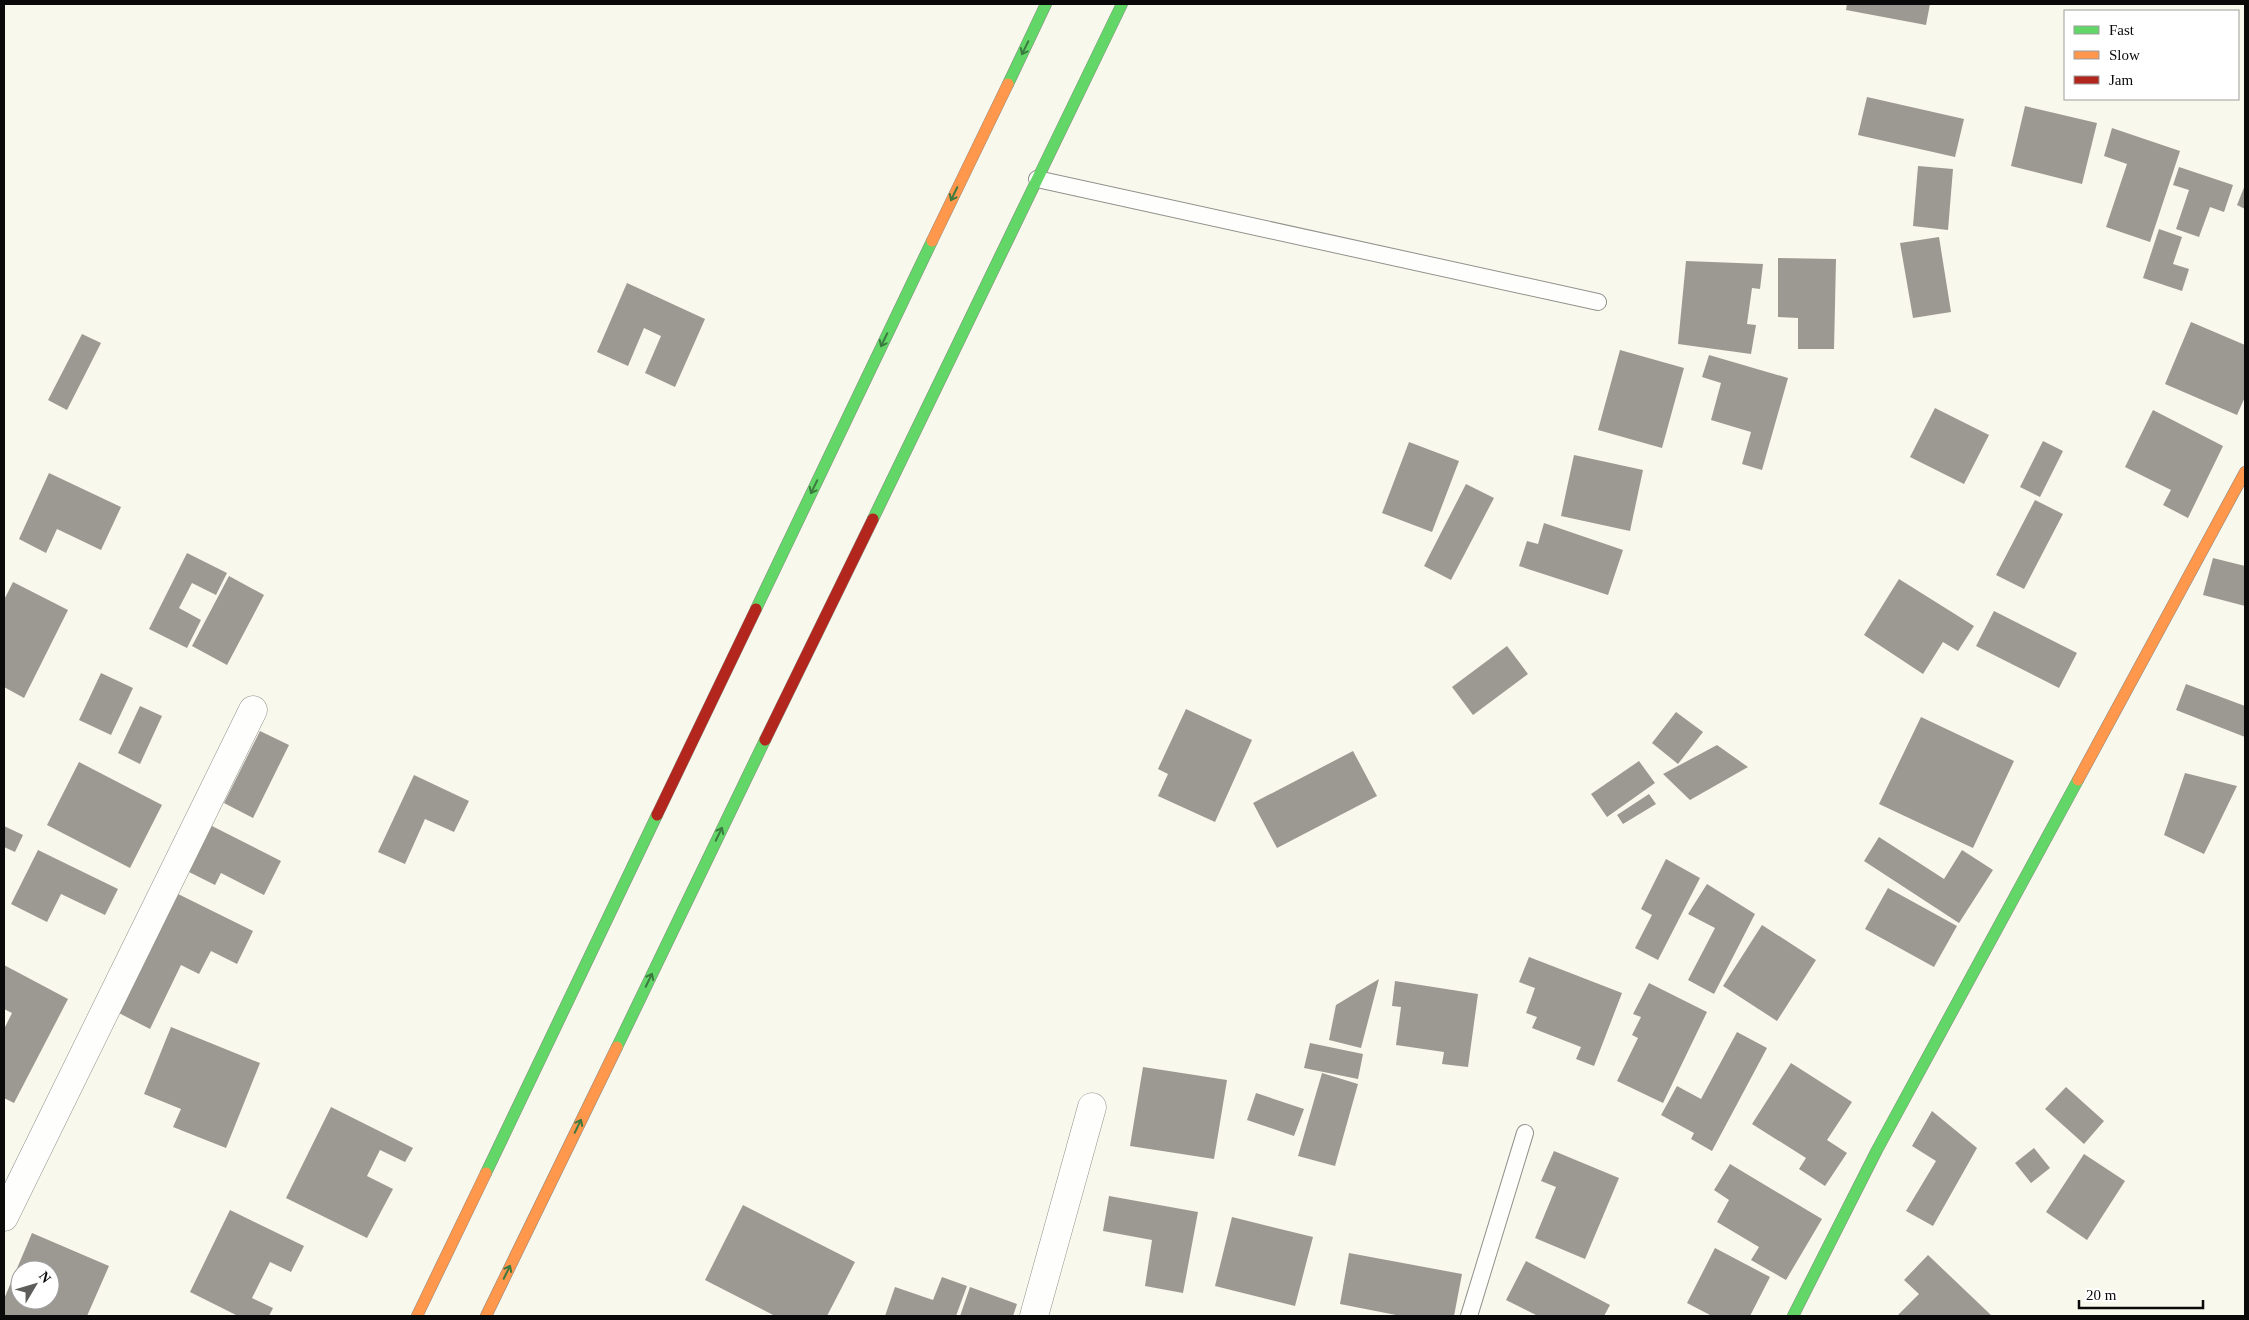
<svg xmlns="http://www.w3.org/2000/svg" width="2249" height="1320" viewBox="0 0 2249 1320" font-family="'Times New Roman',serif">
  <rect width="100%" height="100%" fill="#f9f8ed"/>
  <!-- building -->
  <path fill="#9c9993" fill-rule="evenodd" d="M1847,4H1930L1926,25L1846,10Z
    M1867,97L1964,119L1955,157L1858,135Z
    M2025,106L2097,123L2082,184L2011,166Z
    M2112,128L2180,151L2150,242L2106,227L2127,164L2104,156Z
    M1918,166L1953,169L1948,230L1913,226Z
    M2179,167L2233,185L2224,212L2210,207L2199,237L2176,229L2189,190L2173,185Z
    M2245,185V209L2237,205Z
    M2159,229L2182,237L2173,264L2189,269L2182,291L2143,278Z
    M1939,237L1951,312L1913,318L1900,243Z
    M1778,258L1836,259L1834,349H1798V318L1778,317Z
    M1686,261L1763,264L1760,289L1752,288L1747,324L1756,325L1751,354L1678,344Z
    M627,283L705,319L675,387L645,373L661,336L644,328L628,366L597,352Z
    M2191,322L2245,345V397L2237,415L2165,384Z
    M82,334L101,343L67,410L48,400Z
    M1620,350L1684,368L1662,448L1598,430Z
    M1709,355L1788,378L1762,470L1742,464L1751,432L1711,420L1721,383L1702,377Z
    M1935,408L1989,435L1964,484L1910,457Z
    M2153,410L2223,446L2188,518L2163,505L2171,490L2125,467Z
    M2043,441L2063,451L2040,497L2020,487Z
    M1409,442L1459,461L1432,532L1382,513Z
    M1574,455L1643,470L1630,531L1561,516Z
    M49,473L121,507L101,550L57,529L46,553L19,539Z
    M1466,484L1494,498L1451,580L1424,566Z
    M2035,500L2063,514L2024,589L1996,575Z
    M1544,523L1623,550L1608,595L1519,566L1527,541L1538,544Z
    M187,553L227,573L216,595L192,583L179,608L201,620L187,648L149,629Z
    M2213,558L2245,566V606L2203,595Z
    M229,576L264,595L227,665L192,646Z
    M1899,579L1974,626L1958,651L1943,642L1923,674L1864,635Z
    M13,582L68,610L24,698L4,687V600Z
    M1994,611L2077,653L2059,688L1976,646Z
    M1507,646L1528,674L1473,715L1452,687Z
    M101,673L133,688L111,735L79,720Z
    M2186,684L2245,706V737L2176,710Z
    M140,706L162,716L140,764L118,753Z
    M1186,709L1252,740L1215,822L1158,796L1168,774L1158,769Z
    M1676,712L1703,732L1678,764L1652,743Z
    M1921,717L2014,761L1973,848L1879,804Z
    M260,731L289,745L253,818L224,803Z
    M1717,745L1748,767L1690,800L1663,774Z
    M1353,751L1377,796L1277,848L1253,803Z
    M1639,761L1655,783L1607,817L1591,794Z
    M79,762L162,805L130,868L47,825Z
    M2185,773L2237,786L2204,854L2164,835Z
    M414,775L469,801L454,832L425,819L405,864L378,852Z
    M1649,794L1656,804L1623,824L1617,815Z
    M208,824L281,861L264,895L221,873L215,885L185,870Z
    M4,826L23,835L15,852L4,847Z
    M1879,837L1944,879L1962,850L1993,870L1959,923L1864,861Z
    M38,850L118,889L105,915L61,894L47,922L11,904Z
    M1666,859L1700,878L1658,960L1635,948L1652,915L1641,909Z
    M1707,884L1755,914L1714,994L1688,980L1715,928L1688,914Z
    M1888,888L1957,926L1934,967L1865,929Z
    M172,891L253,931L237,964L211,951L199,974L181,965L150,1029L113,1010Z
    M1762,925L1816,960L1777,1021L1723,986Z
    M1529,957L1622,993L1594,1066L1576,1059L1581,1047L1532,1028L1537,1017L1526,1013L1535,988L1519,982Z
    M4,965L68,999L14,1103L4,1098V1029L12,1013L4,1009Z
    M1379,979L1361,1048L1329,1040L1336,1005Z
    M1395,981L1478,994L1468,1067L1442,1064L1444,1052L1396,1045L1401,1007L1392,1006Z
    M1649,983L1707,1012L1663,1103L1617,1081L1638,1038L1632,1035L1641,1017L1633,1014Z
    M171,1027L260,1063L226,1148L173,1127L181,1109L144,1094Z
    M1737,1032L1767,1048L1712,1151L1691,1139L1694,1133L1661,1115L1677,1086L1701,1099Z
    M1310,1043L1363,1054L1358,1079L1304,1068Z
    M1791,1063L1852,1102L1827,1140L1847,1153L1825,1186L1799,1169L1806,1158L1752,1124Z
    M1143,1067L1227,1080L1214,1159L1130,1146Z
    M1322,1073L1358,1084L1335,1166L1298,1156Z
    M2066,1087L2104,1121L2084,1144L2045,1109Z
    M1256,1093L1304,1109L1294,1136L1247,1120Z
    M331,1107L413,1148L405,1162L380,1150L367,1176L393,1189L367,1238L286,1198Z
    M1932,1111L1977,1148L1933,1226L1906,1211L1936,1161L1912,1146Z
    M2034,1148L2050,1168L2031,1183L2015,1163Z
    M1554,1151L1619,1178L1585,1259L1535,1238L1556,1187L1541,1181Z
    M2084,1154L2125,1181L2087,1240L2046,1212Z
    M1730,1164L1822,1219L1786,1280L1751,1260L1759,1247L1717,1222L1729,1200L1714,1190Z
    M1109,1196L1198,1212L1183,1293L1145,1286L1152,1240L1103,1231Z
    M743,1205L855,1262L827,1316H775L705,1280Z
    M230,1210L304,1246L291,1272L270,1262L252,1298L273,1308L269,1316H238L190,1292Z
    M1232,1217L1313,1237L1295,1306L1215,1286Z
    M32,1233L109,1266L87,1316H4V1299ZM20,1270H50V1300H20Z
    M1715,1248L1770,1277L1750,1316H1712L1687,1303Z
    M1349,1253L1462,1274L1454,1316H1401L1340,1304Z
    M1928,1255L1992,1316H1897L1919,1294L1904,1280Z
    M1526,1261L1610,1305L1604,1316H1538L1506,1300Z
    M942,1277L967,1286L956,1316H885L895,1287L933,1300Z
    M970,1287L1017,1304L1013,1316H960Z"/>
  <g fill="none" stroke-linecap="round" stroke-linejoin="round">
    <!-- lane casing -->
    <g stroke="#92918c" stroke-width="18">
      <path id="lane" d="M1037,179L1598,302
        M1469,1316L1525,1133"/>
    </g>
    <!-- street casing -->
    <g stroke="#92918c" stroke-width="29">
      <path id="street" d="M4,1217L253,710
        M1034,1316L1092,1107"/>
    </g>
    <!-- fast casing -->
    <g stroke="#888883" stroke-width="12">
      <path id="fast" d="M1008,84L1046,4
        M873,519L1122,4
        M756,609L932,241
        M617,1047L765,740
        M486,1173L657,815
        M1793,1316L1877,1150L2078,780"/>
    </g>
    <!-- slow casing -->
    <g stroke="#888883" stroke-width="12">
      <path id="slow" d="M932,241L1008,84
        M2078,780L2245,472
        M417,1316L486,1173
        M486,1316L617,1047"/>
    </g>
    <!-- jam casing -->
    <g stroke="#888883" stroke-width="12">
      <path id="jam" d="M765,740L873,519
        M657,815L756,609"/>
    </g>
    <!-- lane -->
    <use href="#lane" stroke="#fefefc" stroke-width="16"/>
    <!-- street -->
    <use href="#street" stroke="#fefefc" stroke-width="28"/>
    <!-- fast -->
    <use href="#fast" stroke="#63d668" stroke-width="11"/>
    <!-- slow -->
    <use href="#slow" stroke="#ff974d" stroke-width="11"/>
    <!-- jam -->
    <use href="#jam" stroke="#b3261e" stroke-width="11"/>
  </g>
  <!-- one-way arrows -->
  <defs><path id="oneway-shaft" d="M-6 0H5M1.5-3L5.5 0L1.5 3" fill="none" stroke-width="1.6" stroke-linecap="round" stroke-linejoin="round" transform="scale(1.25)"/></defs>
  <g stroke="#3b7a3e">
    <use href="#oneway-shaft" transform="translate(1025 48) rotate(116)"/>
    <use href="#oneway-shaft" transform="translate(954 194) rotate(116)"/>
    <use href="#oneway-shaft" transform="translate(884 340) rotate(116)"/>
    <use href="#oneway-shaft" transform="translate(814 487) rotate(116)"/>
    <use href="#oneway-shaft" transform="translate(719 834) rotate(-64)"/>
    <use href="#oneway-shaft" transform="translate(649 980) rotate(-64)"/>
    <use href="#oneway-shaft" transform="translate(578 1126) rotate(-64)"/>
    <use href="#oneway-shaft" transform="translate(507 1272) rotate(-64)"/>
  </g>
  <!-- border -->
  <rect width="2249" height="1320" fill="none" stroke="#0a0a0a" stroke-width="10"/>
  <!-- legend -->
  <rect x="2064" y="10" width="175" height="90" fill="#ffffff" stroke="#9d9d9d"/>
  <rect x="2074" y="26" width="25" height="8" fill="#63d668" stroke="#9d9d9d"/>
  <text x="2109" y="35" font-size="15" fill="#0a0a0a">Fast</text>
  <rect x="2074" y="51" width="25" height="8" fill="#ff974d" stroke="#9d9d9d"/>
  <text x="2109" y="60" font-size="15" fill="#0a0a0a">Slow</text>
  <rect x="2074" y="76" width="25" height="8" fill="#b3261e" stroke="#9d9d9d"/>
  <text x="2109" y="85" font-size="15" fill="#0a0a0a">Jam</text>
  <!-- north arrow -->
  <g transform="translate(35 1285) rotate(52)"><circle r="24" fill="#ffffff" stroke="#9d9d9d"/>
  <path d="M0-4L9 19L0 12L-9 19Z" fill="#5e5d59"/>
  <text y="-8" font-size="14" font-weight="bold" text-anchor="middle" fill="#0a0a0a">N</text>
  </g>
  <!-- scale -->
  <path d="M2079 1300v8h124v-8" fill="none" stroke="#0a0a0a" stroke-width="2.5"/>
  <text x="2086" y="1300" font-size="15" fill="#0a0a0a" stroke="#ffffff" stroke-width="4" paint-order="stroke">20 m</text>
</svg>
